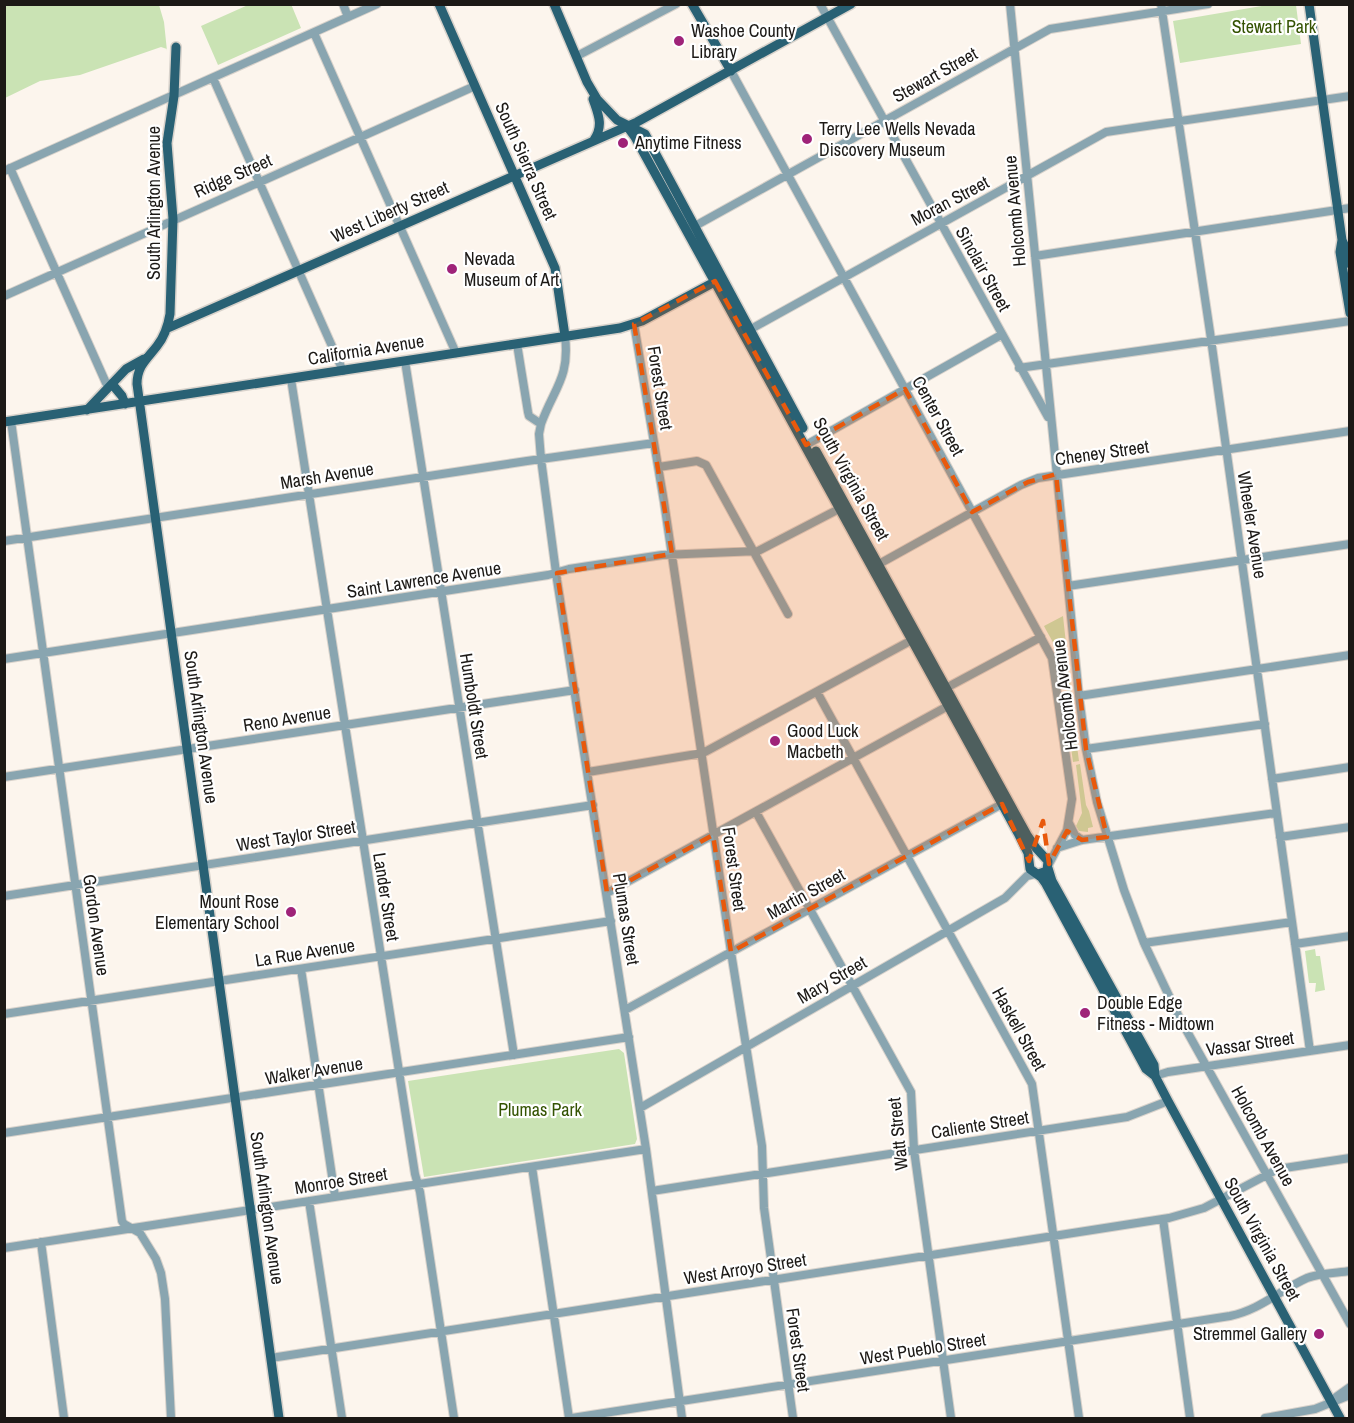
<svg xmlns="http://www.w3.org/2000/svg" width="1354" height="1423" viewBox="0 0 1354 1423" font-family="'Archivo Narrow',sans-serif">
  <rect width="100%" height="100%" fill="#fcf5ed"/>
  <!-- green -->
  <path fill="#cae3b4" d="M5,4L159,5L164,22L167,51V49L161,47L80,75L40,81L5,98Z
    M291,4L301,28L218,65L201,26L248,5Z
    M1274,4L1296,5L1301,44L1180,63L1173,21Z
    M1063,616L1072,699C1062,686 1065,672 1060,657C1056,646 1049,636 1044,626Z
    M1063,691L1071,701L1079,761L1073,762Z
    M1080,764L1086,805L1089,811L1093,827L1088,828V832L1079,831L1076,826L1082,813L1076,765Z
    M1315,949L1316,956H1320L1325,990L1315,992L1316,983H1309L1305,951Z
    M619,1049L624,1053L637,1139L635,1144L424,1177L408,1081Z"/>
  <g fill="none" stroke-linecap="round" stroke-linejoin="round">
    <!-- minor casing -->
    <g stroke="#d8d2cb" stroke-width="10">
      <path id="minor" d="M343,4L348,17
        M820,4L1048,417
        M1010,4L1079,696L1086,749L1097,802L1124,890L1144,943L1179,1017L1350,1324
        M1161,4L1210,332L1310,1051
        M314,33L456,353
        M577,56L676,4
        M731,71L1052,658L1072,799L1067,830L1049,864
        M213,78L343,371
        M10,168L106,383L112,384
        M4,171L377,4
        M695,226L1050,29L1208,4
        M1035,256L1350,208
        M4,296L475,86
        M634,324L664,502L731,952L762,1146L764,1208L793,1418
        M751,329L1106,132L1350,96
        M565,336C570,378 554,388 541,424L539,434L541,459L557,580L646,1149L682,1418
        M517,344L528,412L529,416L541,424
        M405,361L514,1055
        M1019,368L1350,321
        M291,379L415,1174L420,1192L454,1418
        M11,421L122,1221L124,1224L140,1233L156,1259L161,1273L165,1299L171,1418
        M806,445L1001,335
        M659,467L697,461L706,465L788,614
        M4,541L527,461L654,443
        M879,564L1021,485L1038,478L1350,431
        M1068,586L1350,544
        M4,659L548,575L569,569L662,555L758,551L839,509
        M946,688L1041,637
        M817,692L1032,1084L1079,1418
        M1079,696L1350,655
        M1086,749L1265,724
        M588,772L703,753L912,640
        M4,777L575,690
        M1272,779L1350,767
        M756,812L911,1092L914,1150L951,1418
        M1069,823L1075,835L1082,840
        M1280,837L1350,827
        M1057,848L1082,840L1276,813
        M607,893L948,706
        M4,896L593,805
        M1144,943L1292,922
        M1295,944L1350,936
        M301,969L335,1196
        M625,1010L1002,804
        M4,1014L611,921
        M1155,1076L1168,1072L1350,1045
        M640,1108L1005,898L1027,876L1035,874
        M4,1133L629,1037
        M532,1167L569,1418
        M652,1191L1127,1117L1168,1101
        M309,1201L342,1418
        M1163,1219L1190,1418
        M41,1242L64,1418
        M4,1248L646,1149
        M271,1358L1169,1218L1204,1208L1278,1169L1350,1158
        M1336,1397L1350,1387
        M572,1418L1230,1316C1260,1310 1280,1290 1307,1278C1320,1273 1336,1273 1350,1271
        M1265,1418L1315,1409L1350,1395"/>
    </g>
    <!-- major casing -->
    <g stroke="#d8d2cb" stroke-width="12">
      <path id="major" d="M439,4L555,268L565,336
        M554,4L587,82L597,99L617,120L645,134L803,428
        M692,4L731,71
        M1309,4L1342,240L1340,252L1350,313
        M176,47L174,96L167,143L173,219L170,314C168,326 165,336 157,346C147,359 137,366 137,384L279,1418
        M593,99C598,114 604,125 594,140
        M627,126L635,137L1018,833L1028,853L1030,869L1041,877L1046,884L1146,1069L1155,1076
        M1342,240L1347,251L1350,264
        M168,328L637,122L851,4
        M112,384L122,396L125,404
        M87,410L126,369L144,359
        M4,422L620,328L642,321L720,279
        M816,451L1027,835L1036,848L1048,861L1047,871L1038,874
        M1048,868L1052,881L1154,1065L1155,1076L1168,1101L1340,1418"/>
    </g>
    <!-- minor -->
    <use href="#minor" stroke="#89a5b0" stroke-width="8"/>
    <!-- major -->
    <use href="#major" stroke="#296174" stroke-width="9"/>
  </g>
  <!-- marked area -->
  <path fill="#e8590c" fill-opacity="0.2" stroke="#e8590c" stroke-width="4.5" stroke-dasharray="12 8" stroke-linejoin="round" d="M715,281L806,445L905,389L972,512L1028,482L1056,474L1086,749L1107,837L1082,840L1067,831L1049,864L1043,821L1029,861L1002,804L731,952L713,835L607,893L557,573L672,554L634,324Z"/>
  <!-- markers -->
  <g fill="#9f2379" stroke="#fff" stroke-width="2">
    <circle cx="679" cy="41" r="6"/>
    <circle cx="807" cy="139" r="6"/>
    <circle cx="623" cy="143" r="6"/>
    <circle cx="452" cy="269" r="6"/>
    <circle cx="775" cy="741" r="6"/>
    <circle cx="291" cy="912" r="6"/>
    <circle cx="1085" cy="1013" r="6"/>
    <circle cx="1319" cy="1334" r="6"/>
  </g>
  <g text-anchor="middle" stroke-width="4.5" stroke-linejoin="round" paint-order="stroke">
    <!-- park labels -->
    <g font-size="18" fill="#345302" stroke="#fff">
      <text x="1274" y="33">Stewart Park</text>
      <text x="540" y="1116">Plumas Park</text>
    </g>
    <!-- poi labels -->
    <g font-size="18" fill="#1c1916" stroke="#fff" text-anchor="start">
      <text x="691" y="37">Washoe County<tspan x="691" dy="21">Library</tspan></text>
      <text x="819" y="135">Terry Lee Wells Nevada<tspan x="819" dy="21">Discovery Museum</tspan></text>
      <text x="635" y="149">Anytime Fitness</text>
      <text x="464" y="265">Nevada<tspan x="464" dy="21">Museum of Art</tspan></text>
      <text x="787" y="737">Good Luck<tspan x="787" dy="21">Macbeth</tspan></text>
      <text x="279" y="908" text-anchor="end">Mount Rose<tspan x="279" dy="21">Elementary School</tspan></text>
      <text x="1097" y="1009">Double Edge<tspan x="1097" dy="21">Fitness - Midtown</tspan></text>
      <text x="1307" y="1340" text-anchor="end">Stremmel Gallery</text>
    </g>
    <!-- street labels -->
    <g font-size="18" fill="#1c1916" stroke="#fff">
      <text transform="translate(935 75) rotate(-29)" y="6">Stewart Street</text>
      <text transform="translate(526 161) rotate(66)" y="6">South Sierra Street</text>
      <text transform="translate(233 176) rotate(-24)" y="6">Ridge Street</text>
      <text transform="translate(950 201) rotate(-28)" y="6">Moran Street</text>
      <text transform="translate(154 203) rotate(-90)" y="6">South Arlington Avenue</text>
      <text transform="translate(1015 211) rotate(-95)" y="6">Holcomb Avenue</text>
      <text transform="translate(390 212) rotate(-24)" y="6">West Liberty Street</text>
      <text transform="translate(983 269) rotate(61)" y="6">Sinclair Street</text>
      <text transform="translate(366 350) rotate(-9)" y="6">California Avenue</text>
      <text transform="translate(660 388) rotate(81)" y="6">Forest Street</text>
      <text transform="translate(938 416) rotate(61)" y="6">Center Street</text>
      <text transform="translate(1102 453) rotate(-8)" y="6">Cheney Street</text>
      <text transform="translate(327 476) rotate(-9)" y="6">Marsh Avenue</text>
      <text transform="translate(851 479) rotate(61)" y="6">South Virginia Street</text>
      <text transform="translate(1252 525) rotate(81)" y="6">Wheeler Avenue</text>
      <text transform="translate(424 580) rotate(-9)" y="6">Saint Lawrence Avenue</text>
      <text transform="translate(1065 695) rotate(-97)" y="6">Holcomb Avenue</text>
      <text transform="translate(474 706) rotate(81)" y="6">Humboldt Street</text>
      <text transform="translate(287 719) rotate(-9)" y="6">Reno Avenue</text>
      <text transform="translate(201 727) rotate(82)" y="6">South Arlington Avenue</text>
      <text transform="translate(296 836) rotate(-9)" y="6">West Taylor Street</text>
      <text transform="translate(734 869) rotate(82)" y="6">Forest Street</text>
      <text transform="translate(806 894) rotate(-29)" y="6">Martin Street</text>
      <text transform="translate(386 897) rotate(81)" y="6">Lander Street</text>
      <text transform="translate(626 919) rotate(81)" y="6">Plumas Street</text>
      <text transform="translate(96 925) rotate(82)" y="6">Gordon Avenue</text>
      <text transform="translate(305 953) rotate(-9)" y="6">La Rue Avenue</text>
      <text transform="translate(832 980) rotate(-30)" y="6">Mary Street</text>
      <text transform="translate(1019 1029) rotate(61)" y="6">Haskell Street</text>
      <text transform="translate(1250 1044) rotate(-8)" y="6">Vassar Street</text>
      <text transform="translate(314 1071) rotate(-9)" y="6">Walker Avenue</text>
      <text transform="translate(980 1125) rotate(-9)" y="6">Caliente Street</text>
      <text transform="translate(898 1134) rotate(-96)" y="6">Watt Street</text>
      <text transform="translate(1263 1136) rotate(61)" y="6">Holcomb Avenue</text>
      <text transform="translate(341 1181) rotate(-9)" y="6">Monroe Street</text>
      <text transform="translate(267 1208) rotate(82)" y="6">South Arlington Avenue</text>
      <text transform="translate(1262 1239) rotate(61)" y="6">South Virginia Street</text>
      <text transform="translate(745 1269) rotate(-9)" y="6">West Arroyo Street</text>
      <text transform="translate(923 1349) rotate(-9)" y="6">West Pueblo Street</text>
      <text transform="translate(798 1350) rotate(82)" y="6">Forest Street</text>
    </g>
  </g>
  <!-- border -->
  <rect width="1354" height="1423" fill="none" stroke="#1c1916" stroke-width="12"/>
</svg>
